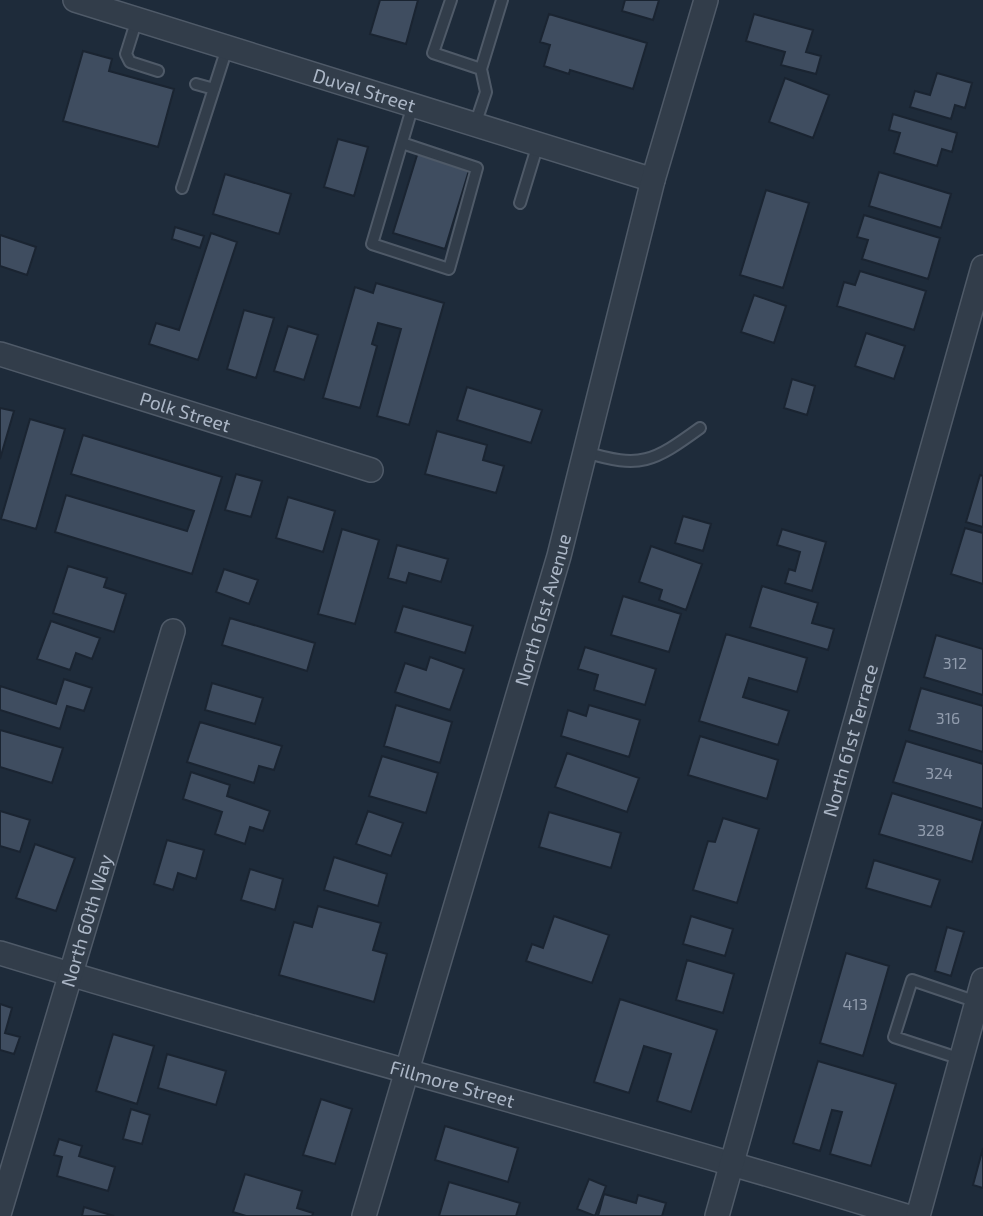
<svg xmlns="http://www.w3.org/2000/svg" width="983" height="1216" viewBox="0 0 983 1216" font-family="'Exo 2',sans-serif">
  <rect width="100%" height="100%" fill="#1e2b3a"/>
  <!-- building -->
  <path fill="#3f4d60" stroke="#1a2431" stroke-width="2" d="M380,0H418L406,44L370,34Z
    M625,0H659L653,20L622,11Z
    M549,14L647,43L633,89L570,70L569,74L544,66L550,45L540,42Z
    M754,14L813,30L806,52L821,56L816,74L781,65L785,52L746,41Z
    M83,51L112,59L109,71L174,89L158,147L63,121Z
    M937,73L972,83L965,108L955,105L951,119L910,107L915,91L930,95Z
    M785,78L829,95L813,138L769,122Z
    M893,114L957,133L952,152L942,149L937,166L894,153L900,133L889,130Z
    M338,139L368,147L354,196L324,187Z
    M418,152L470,167L445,249L393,233Z
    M879,172L951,194L941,228L869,206Z
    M225,174L291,194L279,234L213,214Z
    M766,190L809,203L783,288L740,275Z
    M864,215L940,238L928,279L862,259L868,240L857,237Z
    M175,227L204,236L200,248L172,239Z
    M211,233L237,242L198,360L149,344L156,323L179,330Z
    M0,235L36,247L27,275L0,266Z
    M860,271L926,291L914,330L837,306L844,282L855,285Z
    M376,283L444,303L409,425L377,416L401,329L378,323L372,344L377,346L360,408L323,398L355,287L373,293Z
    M754,295L786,306L774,343L741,332Z
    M244,310L274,318L256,378L227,369Z
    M288,326L318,335L304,380L274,371Z
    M866,333L905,346L894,379L855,366Z
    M792,379L815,386L807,415L784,408Z
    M467,387L542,410L531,443L457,420Z
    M0,408L14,411L0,459Z
    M30,419L65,429L36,529L1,519Z
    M437,431L487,445L483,460L504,466L496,493L425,474Z
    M83,435L222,477L192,574L55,532L66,495L187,531L194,511L71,474Z
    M236,474L262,481L251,517L225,510Z
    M980,475L983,476V527L966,522Z
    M288,497L335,511L323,552L276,538Z
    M683,516L711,524L703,551L675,543Z
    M965,528L983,533V584L951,574Z
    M342,529L379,540L355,624L318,614Z
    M782,529L826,542L812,591L785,583L789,569L795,571L800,552L777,545Z
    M397,545L448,559L441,582L409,573L406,583L388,578Z
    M651,546L702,564L686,610L659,600L662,590L639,582Z
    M68,566L107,578L104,587L126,594L114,632L53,613Z
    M224,569L258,580L249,604L216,592Z
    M762,586L818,603L812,623L834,629L828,650L750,627Z
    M623,596L681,614L669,652L611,635Z
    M403,606L473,626L465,653L395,632Z
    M230,618L315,643L307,671L222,645Z
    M51,621L100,638L92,659L76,653L70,670L37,659Z
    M726,634L807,658L797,692L749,678L743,697L789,711L778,745L699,721Z
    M936,635L983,649V695L924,677Z
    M585,647L656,669L645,705L594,690L598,675L578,669Z
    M430,657L464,669L450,710L395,692L405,663L426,670Z
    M64,679L92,688L84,711L67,706L60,729L0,710V686L56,704Z
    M212,683L263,698L255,724L205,710Z
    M921,688L983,706V752L909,730Z
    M396,705L452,722L440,763L384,746Z
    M589,705L640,720L629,757L561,736L568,710L586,716Z
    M200,722L282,746L274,770L259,766L254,783L187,762Z
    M0,730L63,748L52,783L0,767Z
    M700,736L778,760L767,799L688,775Z
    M906,741L983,764V809L893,782Z
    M567,753L639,778L627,812L555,787Z
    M382,756L438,773L426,813L369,796Z
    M191,772L230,785L227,796L270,811L263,831L250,827L245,844L215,834L222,812L183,799Z
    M892,793L983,821L972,862L879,834Z
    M0,811L30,820L20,852L0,846Z
    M368,811L403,823L391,856L356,844Z
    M549,812L621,833L611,868L539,847Z
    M723,818L759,829L737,903L693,890L708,841L715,842Z
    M167,840L204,850L196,879L178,873L173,890L154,884Z
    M35,844L75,858L56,911L16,898Z
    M334,857L387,874L378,906L324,890Z
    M874,860L940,880L931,907L866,888Z
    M250,869L283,879L275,910L241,900Z
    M318,906L381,923L373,950L387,954L374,1002L279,975L294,922L312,927Z
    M554,916L609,935L592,983L526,961L532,944L543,948Z
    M691,916L733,929L725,956L683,944Z
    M947,927L964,932L951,976L935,971Z
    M846,953L889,966L863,1056L820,1043Z
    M687,960L734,974L723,1013L676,1000Z
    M620,999L717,1030L691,1112L657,1101L671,1054L644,1046L629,1093L594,1082Z
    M0,1004L12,1008L5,1033L20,1037L14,1054L0,1050Z
    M113,1034L154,1046L137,1104L96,1091Z
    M167,1054L226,1071L216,1105L158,1088Z
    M818,1061L896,1084L871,1166L830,1154L842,1112L832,1110L820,1151L793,1143Z
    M321,1099L352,1109L335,1164L303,1155Z
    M131,1109L150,1115L142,1144L123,1139Z
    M445,1126L518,1148L508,1182L435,1160Z
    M59,1139L82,1146L79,1156L115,1167L108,1191L57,1176L62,1157L54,1155Z
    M983,1148V1188L973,1185Z
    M245,1174L302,1191L297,1208L313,1213L312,1216H246L233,1212Z
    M589,1179L606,1186L595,1216L577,1209Z
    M449,1182L520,1203L516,1216H439Z
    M604,1194L636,1203L638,1195L666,1203L662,1216H598Z
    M84,1207L114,1216H82Z"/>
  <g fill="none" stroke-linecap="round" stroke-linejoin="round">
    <!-- lane casing -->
    <g stroke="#4f5a68" stroke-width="14">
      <path id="lane" d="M451,0L433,53L481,69L502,0
        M137,19L126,54L130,62L158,71
        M196,84L214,89
        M475,125L486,92L481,69
        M402,143L477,168L449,269L372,244L413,105
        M182,188L227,48
        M520,203L538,144
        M585,452C641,469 653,462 700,428
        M961,1059L894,1037L912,980L977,1002"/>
    </g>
    <!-- street casing -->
    <g stroke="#4f5a68" stroke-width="26">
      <g id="street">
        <path id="s1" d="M75,0L653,180"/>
        <path id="s2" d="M0,354L371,470"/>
        <path id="s3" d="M0,953C301,1045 605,1123 906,1216"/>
        <path id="s4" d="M0,1211L173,631"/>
        <path id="s5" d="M364,1216L559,556L653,180L706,0"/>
        <path id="s6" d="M717,1216L983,267"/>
        <path d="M918,1216L983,980"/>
      </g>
    </g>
    <!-- lane -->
    <use href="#lane" stroke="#323d4a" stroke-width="10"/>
    <!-- street -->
    <use href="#street" stroke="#323d4a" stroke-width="23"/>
  </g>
  <g text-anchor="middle" stroke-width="7" stroke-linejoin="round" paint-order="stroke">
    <!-- number labels -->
    <g font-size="16" fill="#919cad">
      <text x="955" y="669">312</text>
      <text x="948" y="724">316</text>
      <text x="939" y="779">324</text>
      <text x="931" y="836">328</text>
      <text x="855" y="1010">413</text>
    </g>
    <!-- street labels -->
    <g font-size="19" fill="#acb7c7" stroke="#18222f">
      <text dy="7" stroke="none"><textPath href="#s1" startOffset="303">Duval Street</textPath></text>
      <text dy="7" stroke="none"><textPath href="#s2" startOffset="194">Polk Street</textPath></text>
      <text dy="7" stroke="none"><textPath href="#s5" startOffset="632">North 61st Avenue</textPath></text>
      <text dy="7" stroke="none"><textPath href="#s6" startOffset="494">North 61st Terrace</textPath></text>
      <text dy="7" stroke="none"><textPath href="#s4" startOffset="303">North 60th Way</textPath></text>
      <text dy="7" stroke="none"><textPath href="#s3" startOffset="471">Fillmore Street</textPath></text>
    </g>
  </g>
</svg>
